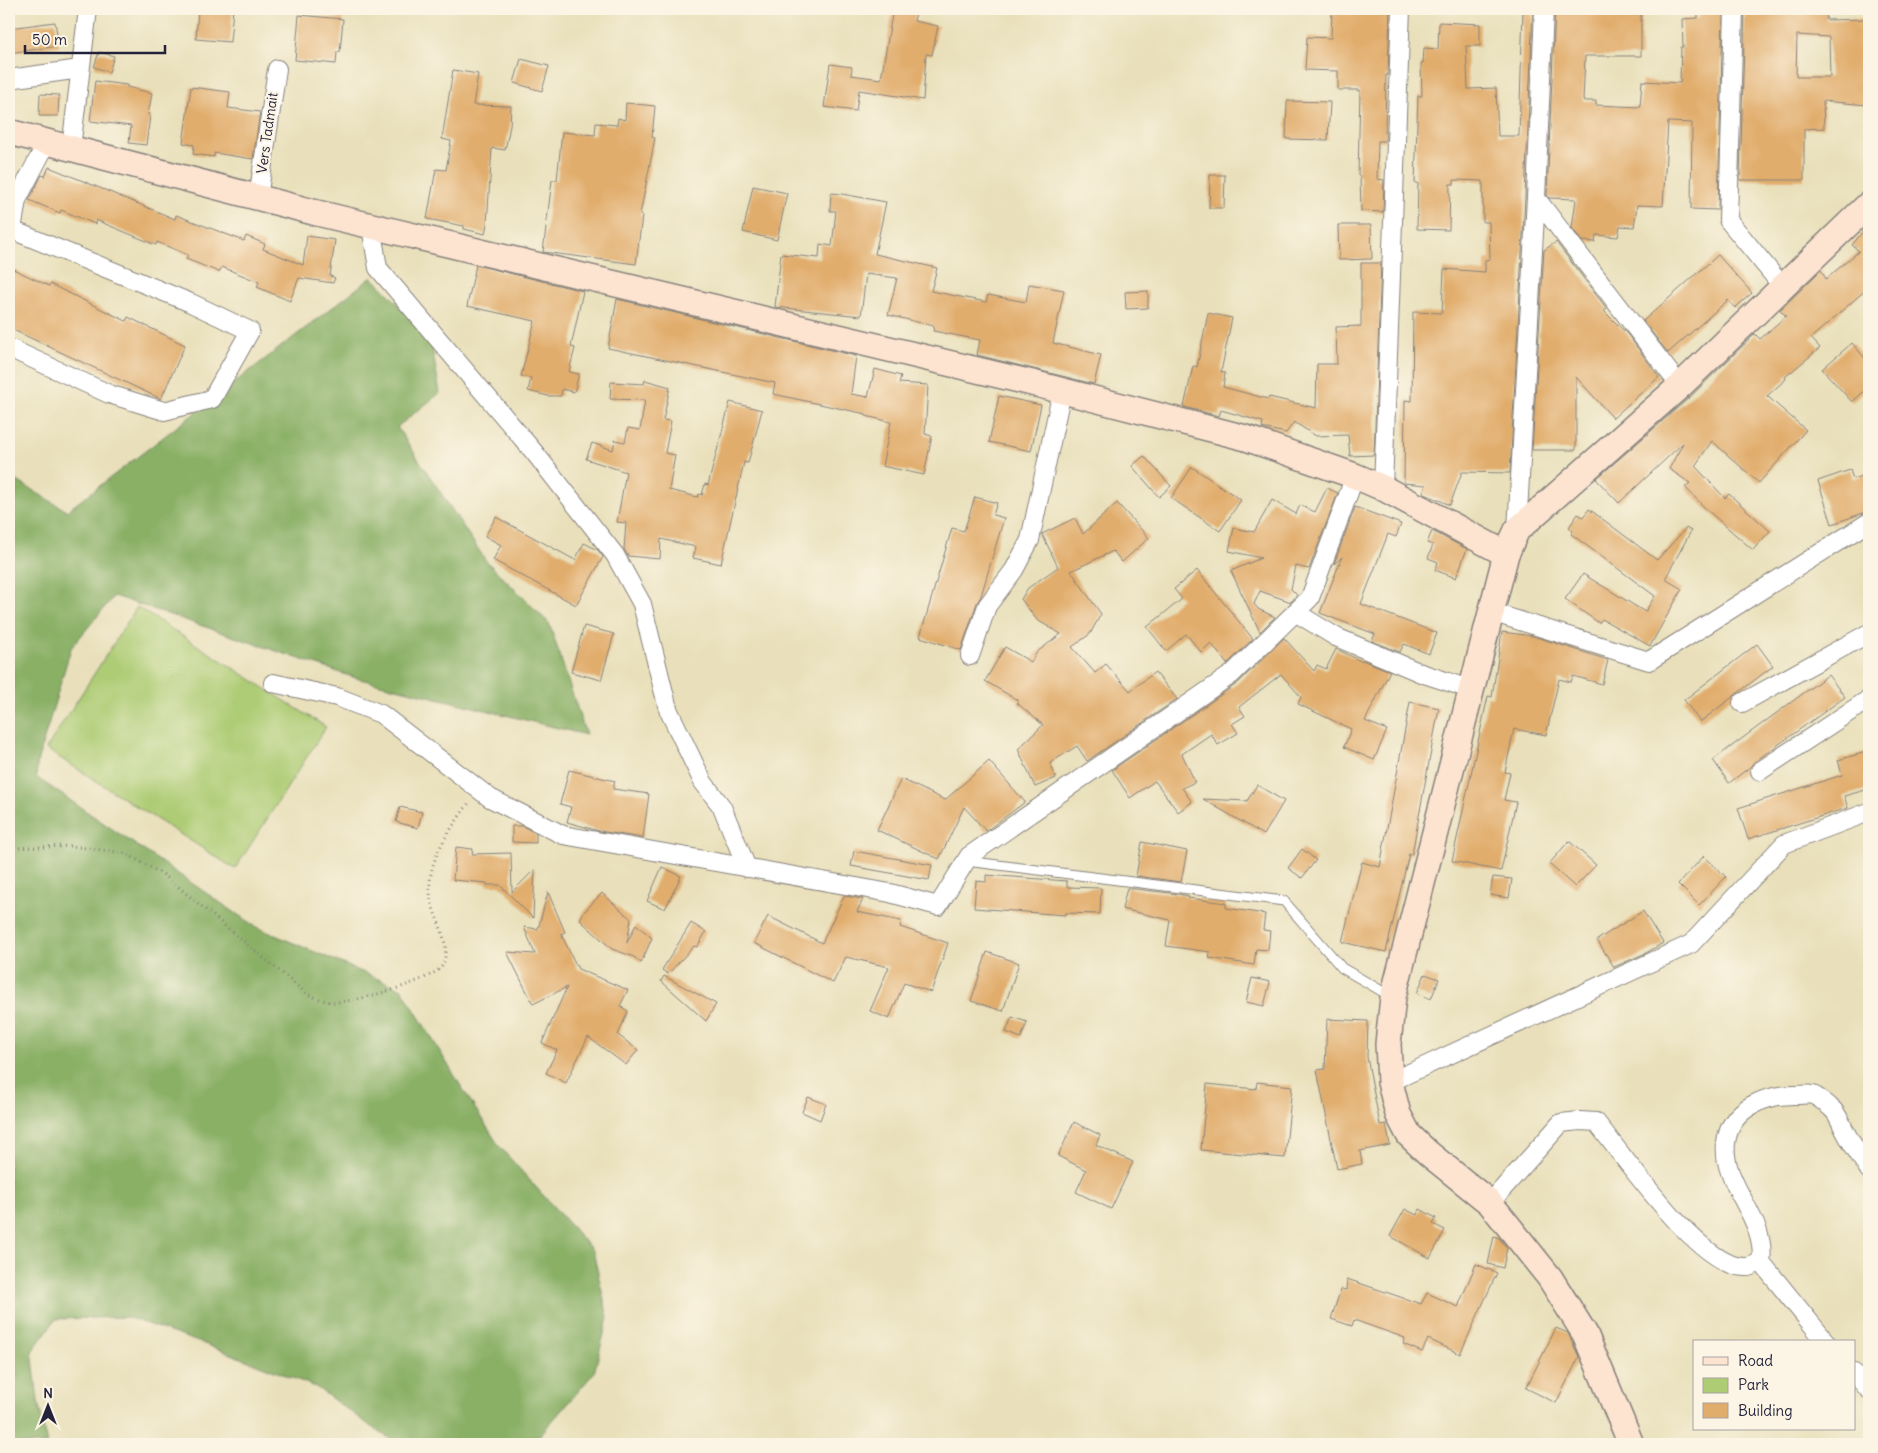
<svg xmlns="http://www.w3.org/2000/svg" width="1878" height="1453" viewBox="0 0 1878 1453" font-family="Delius,sans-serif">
  <rect width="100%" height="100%" fill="#fcf5e5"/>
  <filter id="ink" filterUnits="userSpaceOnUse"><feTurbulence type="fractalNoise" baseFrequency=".02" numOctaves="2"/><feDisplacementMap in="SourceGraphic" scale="10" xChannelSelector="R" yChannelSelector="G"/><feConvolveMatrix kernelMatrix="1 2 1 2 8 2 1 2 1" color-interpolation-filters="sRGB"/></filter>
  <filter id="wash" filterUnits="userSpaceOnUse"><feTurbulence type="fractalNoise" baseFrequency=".0096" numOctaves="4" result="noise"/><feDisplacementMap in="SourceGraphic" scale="20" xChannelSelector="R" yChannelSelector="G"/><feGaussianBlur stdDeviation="1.12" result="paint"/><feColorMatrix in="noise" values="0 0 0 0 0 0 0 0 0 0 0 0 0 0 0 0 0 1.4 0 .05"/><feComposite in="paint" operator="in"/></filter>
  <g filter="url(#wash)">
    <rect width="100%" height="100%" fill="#e9e0bb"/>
    <!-- green -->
    <path fill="#adcc74" stroke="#687758" d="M137,607L326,727L235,869L46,749Z"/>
    <!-- forest -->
    <path fill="#8ab066" stroke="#566950" d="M372,277L430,337L440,393L397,427L486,561L549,623L586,735L356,678L114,596L71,648L38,759L36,777L256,927L402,989L459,1083L499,1146L593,1251L608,1318L594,1373L540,1435L514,1444H401L380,1433L316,1387L210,1346L127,1317L56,1319L32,1351L38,1401L47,1444H9V476L67,511Z"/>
    <g id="blocks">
      <!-- building -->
      <path fill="#e1ad6d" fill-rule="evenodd" d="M198,9H233L230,42L196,39Z
        M893,9L916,13L914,21L938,26L932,55L926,54L923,100L859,90L856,111L824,107L830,64L852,67L851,75L881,79Z
        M1332,9H1390L1388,75H1386L1385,141H1378L1377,179L1384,180L1383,212L1361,211L1360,176H1358L1360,90H1338V71L1305,70L1307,37L1331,38Z
        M1523,9H1533L1525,197L1510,473L1462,472L1450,505L1423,493L1426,485L1404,483L1405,400L1412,401L1413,312L1442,313L1444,269L1485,272V260L1490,259L1489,222H1483V181L1454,180V184H1450L1449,230L1417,229L1418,183H1415L1418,96H1422L1421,63H1423L1424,48L1438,49L1439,22L1480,24V46H1466L1468,89L1496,88L1498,136H1519Z
        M1555,9H1641V56H1585L1583,101H1596V105L1640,107L1642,81L1680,83L1681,47H1683L1682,19L1698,18V9H1723L1718,210L1691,209L1692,123L1668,122L1663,206L1637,205L1634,227L1620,226L1618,237L1596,235L1595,242L1582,241L1572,228L1576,199L1549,198L1547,195Z
        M1745,9H1827L1826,20L1869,19V91L1867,105L1823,101L1824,128L1804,129V180H1740ZM1797,35L1829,37L1830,77H1796Z
        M299,15L343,19L340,52H337L336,64L295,60Z
        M55,22L59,46L9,53V28Z
        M99,52L114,56L109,72L94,67Z
        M521,59L549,66L542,91L514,83Z
        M453,70L478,74L473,105L511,106L510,126L505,150L492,148L487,224L485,234L464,229V226L427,219L436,169L446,170L451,141L442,139Z
        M95,81L127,85V87L152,93L148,115L150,116L146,145L129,143L131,126L90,121Z
        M191,87L230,92L228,108L260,112L253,159L214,153V157L193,154L194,145L183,143Z
        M40,94L59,95L58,116H39Z
        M1287,101L1330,102L1328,140L1286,139Z
        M626,103L655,106L652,137L655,138L640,215L642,216L636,264L543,252L552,180H557L562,132L595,135L596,123L617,125L618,118L625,120Z
        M49,167L175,219L176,215L244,241L246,236L265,244L263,249L303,265L307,236L335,240L330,276L335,278L333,283L299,278L290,301L257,287L259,282L222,267L219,272L186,259L188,255L157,242L156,245L96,220L95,224L61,210L60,213L29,200L42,175L45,176Z
        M1210,175H1225L1224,208H1209Z
        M753,186L787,193L777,240L743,232Z
        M831,193L842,194L886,202L875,254L937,268L931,291L986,302L988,295L1026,302L1029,284L1064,290L1053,343L1101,355L1094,384L977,355L980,340L933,331L934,326L888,315L897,278L866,274L861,316L775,307L781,254L819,258L820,244L832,246L836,211H830Z
        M1869,224V287L1811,338L1820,348L1785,377L1786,379L1767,396L1806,430L1759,483L1712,441L1695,466L1725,498L1729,494L1770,531L1753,550L1706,509L1685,487L1690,483L1669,469L1683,443L1619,503L1596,479L1690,397L1755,334L1760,339L1786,316L1780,310L1821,270L1826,279L1859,251L1852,245Z
        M1338,225H1371L1372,259L1339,260Z
        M1556,242L1607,309L1604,311L1628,335L1659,377L1613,418L1576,377V450H1532L1544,250Z
        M1718,255L1752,293L1735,308L1728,300L1668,353L1643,321Z
        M1361,263H1381L1374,455L1350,456L1348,435L1316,436L1294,422L1286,433L1262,428L1263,422L1221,410L1219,416L1184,407L1193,366L1197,367L1208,313L1232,318L1221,372L1225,373L1223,387L1268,399L1269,397L1316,408L1317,364H1337L1336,327L1361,326Z
        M476,265L583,291L571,347L575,348L569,372L579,374L574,392L562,389L561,396H548L528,391L531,378L521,376L535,321L467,306Z
        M9,267L49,286L50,284L126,321L128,317L185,345L161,399L9,328Z
        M1148,291V308L1126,309L1125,292Z
        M617,299L856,356L851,394L868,397L875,369L901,376L899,383L928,385L925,434L932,436L924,475L882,466L891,422L866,416V414L773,394L775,383L608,348Z
        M1852,343L1869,363V387L1852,402L1822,369Z
        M645,380L670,387L663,420L671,421L665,453L675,455L669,490L698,497L699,494L702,495L705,484L708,485L730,402L762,410L748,463L744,462L721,564L693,558L696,547L661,539L660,559L628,556L624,549L626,523L617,522L626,472L586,459L592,443L613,450L615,440L625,442L628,428L640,430L645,400L610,399L611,382L644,384Z
        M999,396L1041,405L1031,451L989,442Z
        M1144,456L1171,486L1159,497L1132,466Z
        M1192,467L1241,500L1220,531L1171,498Z
        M1850,470L1853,479L1869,473V511L1832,524L1818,481Z
        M1327,488L1338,493L1309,569L1296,566L1291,589L1297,595L1291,602L1260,591L1254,604L1258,609L1275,617L1260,632L1231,571L1261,558L1229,551L1234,528L1254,532L1272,500L1296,514L1300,505L1315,512Z
        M975,497L997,503L993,515L1004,518L981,596L977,603L961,650L920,637L952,528L964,531Z
        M1117,503L1149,538L1122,562L1113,551L1071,571L1101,614L1090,634L1072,647L1095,673L1106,664L1130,691L1155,672L1177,699L1087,761L1077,746L1050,763L1056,778L1035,787L1018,749L1043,725L1017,703L1019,701L985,681L1005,647L1031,662L1037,652L1061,634L1037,620L1021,599L1028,588L1058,567L1042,534L1075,518L1083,534Z
        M1355,507L1401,524L1396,537L1388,534L1361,604L1437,633L1429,654L1404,644L1400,652L1372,641L1375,634L1320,613L1342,557L1334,564Z
        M1589,509L1657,560L1686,528L1691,531L1665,579L1682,589L1650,646L1602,619L1599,623L1565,599L1583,574L1645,612L1655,596L1571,534L1573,531L1569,527L1578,514L1583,517Z
        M496,517L575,560L584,543L598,550L603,557L576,605L493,560L501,545L485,536Z
        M1432,531L1467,549L1456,578L1435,570L1438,562L1428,558L1433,545L1427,543Z
        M1197,570L1253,639L1227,664L1211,643L1201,652L1186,634L1166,651L1147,627L1182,599L1174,589Z
        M584,626L614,634L601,680L571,672Z
        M1502,632L1533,636L1608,660L1602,684L1573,676L1571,682L1559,679L1546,735L1514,729L1505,772L1510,773L1504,800L1516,802L1501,871L1452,861L1488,696L1492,697Z
        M1284,638L1314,671L1317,665L1326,669L1336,649L1361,661L1362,660L1390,671L1365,721L1387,730L1374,760L1344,747L1351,729L1298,704L1301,697L1281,674L1239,707L1245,716L1232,724L1238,733L1218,745L1211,734L1182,754L1195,782L1182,788L1192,802L1178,812L1155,781L1130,798L1112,770L1238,683Z
        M1757,644L1773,666L1700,722L1684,700Z
        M1828,675L1845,697L1754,762L1750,767L1729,783L1713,760Z
        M1410,702L1439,708L1412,854H1409L1386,952L1342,942L1362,862L1380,867Z
        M1869,751V789L1844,796L1848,808L1748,839L1738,808L1842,775L1838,760Z
        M989,761L1025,802L986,831L964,807L939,859L877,830L901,779L945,800Z
        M569,770L615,781L613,789L649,794L643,838L599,831L567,822L571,807L560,804Z
        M1257,785L1284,801L1264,835L1203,799L1247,801Z
        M400,807L422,812L418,828L396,822Z
        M512,826H522L536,833V843L512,842Z
        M1569,841L1596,865L1575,887L1549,864Z
        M1142,842L1187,851L1181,882L1136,876Z
        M456,847L473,849L472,854L511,853L512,892L535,869L533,918L500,885H487V883L453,880Z
        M1302,849L1316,860L1302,878L1288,868Z
        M854,851L932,865L929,880L851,866Z
        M1704,856L1726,877L1699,905L1678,884Z
        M662,867L681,876L665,909L647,901Z
        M986,875L1067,881V887L1101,888L1100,914L1065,913V915L974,908L976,881L986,882Z
        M1493,877L1512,879L1509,898L1490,895Z
        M1127,888L1178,894L1188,896V898L1226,903V908L1265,914L1263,930L1270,931L1268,950L1256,949L1254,965L1209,958L1210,952L1166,946L1170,920L1122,909Z
        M548,892L565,932L561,934L578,969L628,990L620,1006L628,1011L618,1035L638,1050L626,1065L588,1037L566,1083L546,1073L557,1050L542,1043L567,987L533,1004L507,952L535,954L524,927L538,929Z
        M602,893L631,919L627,943L636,924L652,938L641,963L634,957L612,949L580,920L583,913Z
        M844,896L863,899L857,912L901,921L900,927L948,943L931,992L904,983L889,1019L870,1011L889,967L846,957L833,983L754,943L768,916L822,943Z
        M1643,911L1663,943L1646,953L1614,967L1597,940Z
        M691,923L706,932L697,947L694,946L668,974L662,970Z
        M987,952L1019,963L1003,1011L971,1001Z
        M1425,974L1439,979L1431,999L1417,993Z
        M664,976L716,1004L706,1021L661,981Z
        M1252,978L1270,982L1264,1006L1246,1002Z
        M1012,1017L1027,1022L1021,1038L1006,1032Z
        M1327,1019L1368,1021L1367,1057L1380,1125L1386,1124L1390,1145L1360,1151L1362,1164L1337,1169L1317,1070L1325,1069Z
        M1257,1082L1292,1086L1285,1158L1201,1150L1207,1084L1256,1089Z
        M808,1097L826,1104L820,1120L802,1112Z
        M1074,1122L1100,1135L1096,1145L1133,1162L1111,1209L1076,1192L1086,1170L1058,1156Z
        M1405,1209L1417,1215L1420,1209L1436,1218L1433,1224L1445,1230L1430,1258L1390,1236Z
        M1494,1236L1499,1238L1507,1248L1503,1268L1488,1264Z
        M1476,1264L1497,1273L1460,1354L1428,1339L1422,1352L1403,1344L1405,1338L1354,1320L1352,1326L1331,1319L1341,1289L1346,1290L1347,1279L1421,1304L1427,1293L1458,1307Z
        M1556,1328L1568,1333L1579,1357L1556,1403L1526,1388Z"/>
    </g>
  </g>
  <g filter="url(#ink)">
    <use href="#blocks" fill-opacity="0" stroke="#86817b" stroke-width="1"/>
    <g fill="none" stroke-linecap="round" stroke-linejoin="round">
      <!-- service casing -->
      <g stroke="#86817b" stroke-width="11">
        <path id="service" d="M966,861L1284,901L1342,968L1392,997"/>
      </g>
      <!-- minor casing -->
      <g stroke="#86817b" stroke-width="20">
        <path id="minor" d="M1734,9L1728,220L1783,287
          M9,79L80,69
          M71,148L88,9
          M9,198L17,200L47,142
          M258,198L277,69
          M1536,198L1680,386
          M371,226L378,268L534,452L615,555L642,604L668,709L703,782L722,807L747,868
          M9,348L109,394L164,411L212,399L250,331L191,303L12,230L17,200
          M1383,488L1401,9
          M1517,530L1536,198L1544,9
          M1295,612L1336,637L1421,673L1470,689
          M1491,612L1649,661L1869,522
          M970,656L987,606L1014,570L1030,540L1062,391
          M273,683L337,697L381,714L490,798L563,835L890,893L938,906L969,856L1232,674L1310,598L1355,476
          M1742,703L1869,633
          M1760,771L1869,699
          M1390,1082L1691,944L1784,844L1869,812
          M1490,1203L1561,1123L1580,1121L1596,1122C1623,1155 1702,1271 1747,1267C1751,1267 1757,1263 1761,1262C1768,1219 1721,1185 1726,1143C1730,1108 1766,1094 1797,1095C1802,1095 1808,1094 1813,1095C1818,1097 1827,1104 1831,1108C1838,1113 1841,1124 1845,1131C1852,1145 1861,1157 1869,1170
          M1761,1262L1826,1342
          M1854,1373L1869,1390"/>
      </g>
      <!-- secondary casing -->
      <g stroke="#86817b" stroke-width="28">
        <path id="secondary" d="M9,132L313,212L1032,383L1246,438L1355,476L1383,488L1506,554
          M1631,1444L1585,1334L1550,1278L1490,1203L1428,1153L1409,1135L1398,1114L1390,1082L1388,1044L1393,997L1506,554L1517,530L1680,386L1869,204"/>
      </g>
      <!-- path -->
      <path stroke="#86817b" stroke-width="3" stroke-dasharray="1 4" stroke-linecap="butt" d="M9,848L71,846L125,853L164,875L307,994C314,997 323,1001 332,1002C350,1004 433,981 442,966C453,945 435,920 431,900C424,863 449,831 469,803"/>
      <!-- service -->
      <use href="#service" stroke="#fff" stroke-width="9"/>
      <!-- minor -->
      <use href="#minor" stroke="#fff" stroke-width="18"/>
      <!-- secondary -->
      <use href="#secondary" stroke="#fde4d1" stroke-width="25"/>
    </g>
  </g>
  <g text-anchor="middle" stroke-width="4.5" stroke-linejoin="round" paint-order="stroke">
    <!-- street labels -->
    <g font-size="14" fill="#22223b" stroke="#fcf5e5">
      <text transform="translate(267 133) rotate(-82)" y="5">Vers Tadmait</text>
    </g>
  </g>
  <!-- margin -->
  <rect width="1878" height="1453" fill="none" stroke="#fcf5e5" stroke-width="30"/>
  <!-- legend -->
  <rect x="1693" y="1340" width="162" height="90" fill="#fcf5e5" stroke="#a5a1a1"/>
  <rect x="1703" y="1357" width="25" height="8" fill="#fde4d1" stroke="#a5a1a1"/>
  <text x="1738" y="1366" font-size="15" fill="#22223b">Road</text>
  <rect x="1703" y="1378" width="25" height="15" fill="#adcc74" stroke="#a5a1a1"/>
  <text x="1738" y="1390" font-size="15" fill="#22223b">Park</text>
  <rect x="1703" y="1403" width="25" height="15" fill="#e1ad6d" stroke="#a5a1a1"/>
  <text x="1738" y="1416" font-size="15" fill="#22223b">Building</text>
  <!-- north arrow -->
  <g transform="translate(48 1406)" stroke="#fcf5e5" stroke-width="4" paint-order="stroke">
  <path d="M0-4L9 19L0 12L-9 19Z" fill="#22223b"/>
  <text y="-8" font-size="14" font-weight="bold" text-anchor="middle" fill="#22223b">N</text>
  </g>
  <!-- scale -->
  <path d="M25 45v8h140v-8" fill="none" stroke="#22223b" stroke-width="2.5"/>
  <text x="32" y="45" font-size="15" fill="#22223b" stroke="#fcf5e5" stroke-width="4" paint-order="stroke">50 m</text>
</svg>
